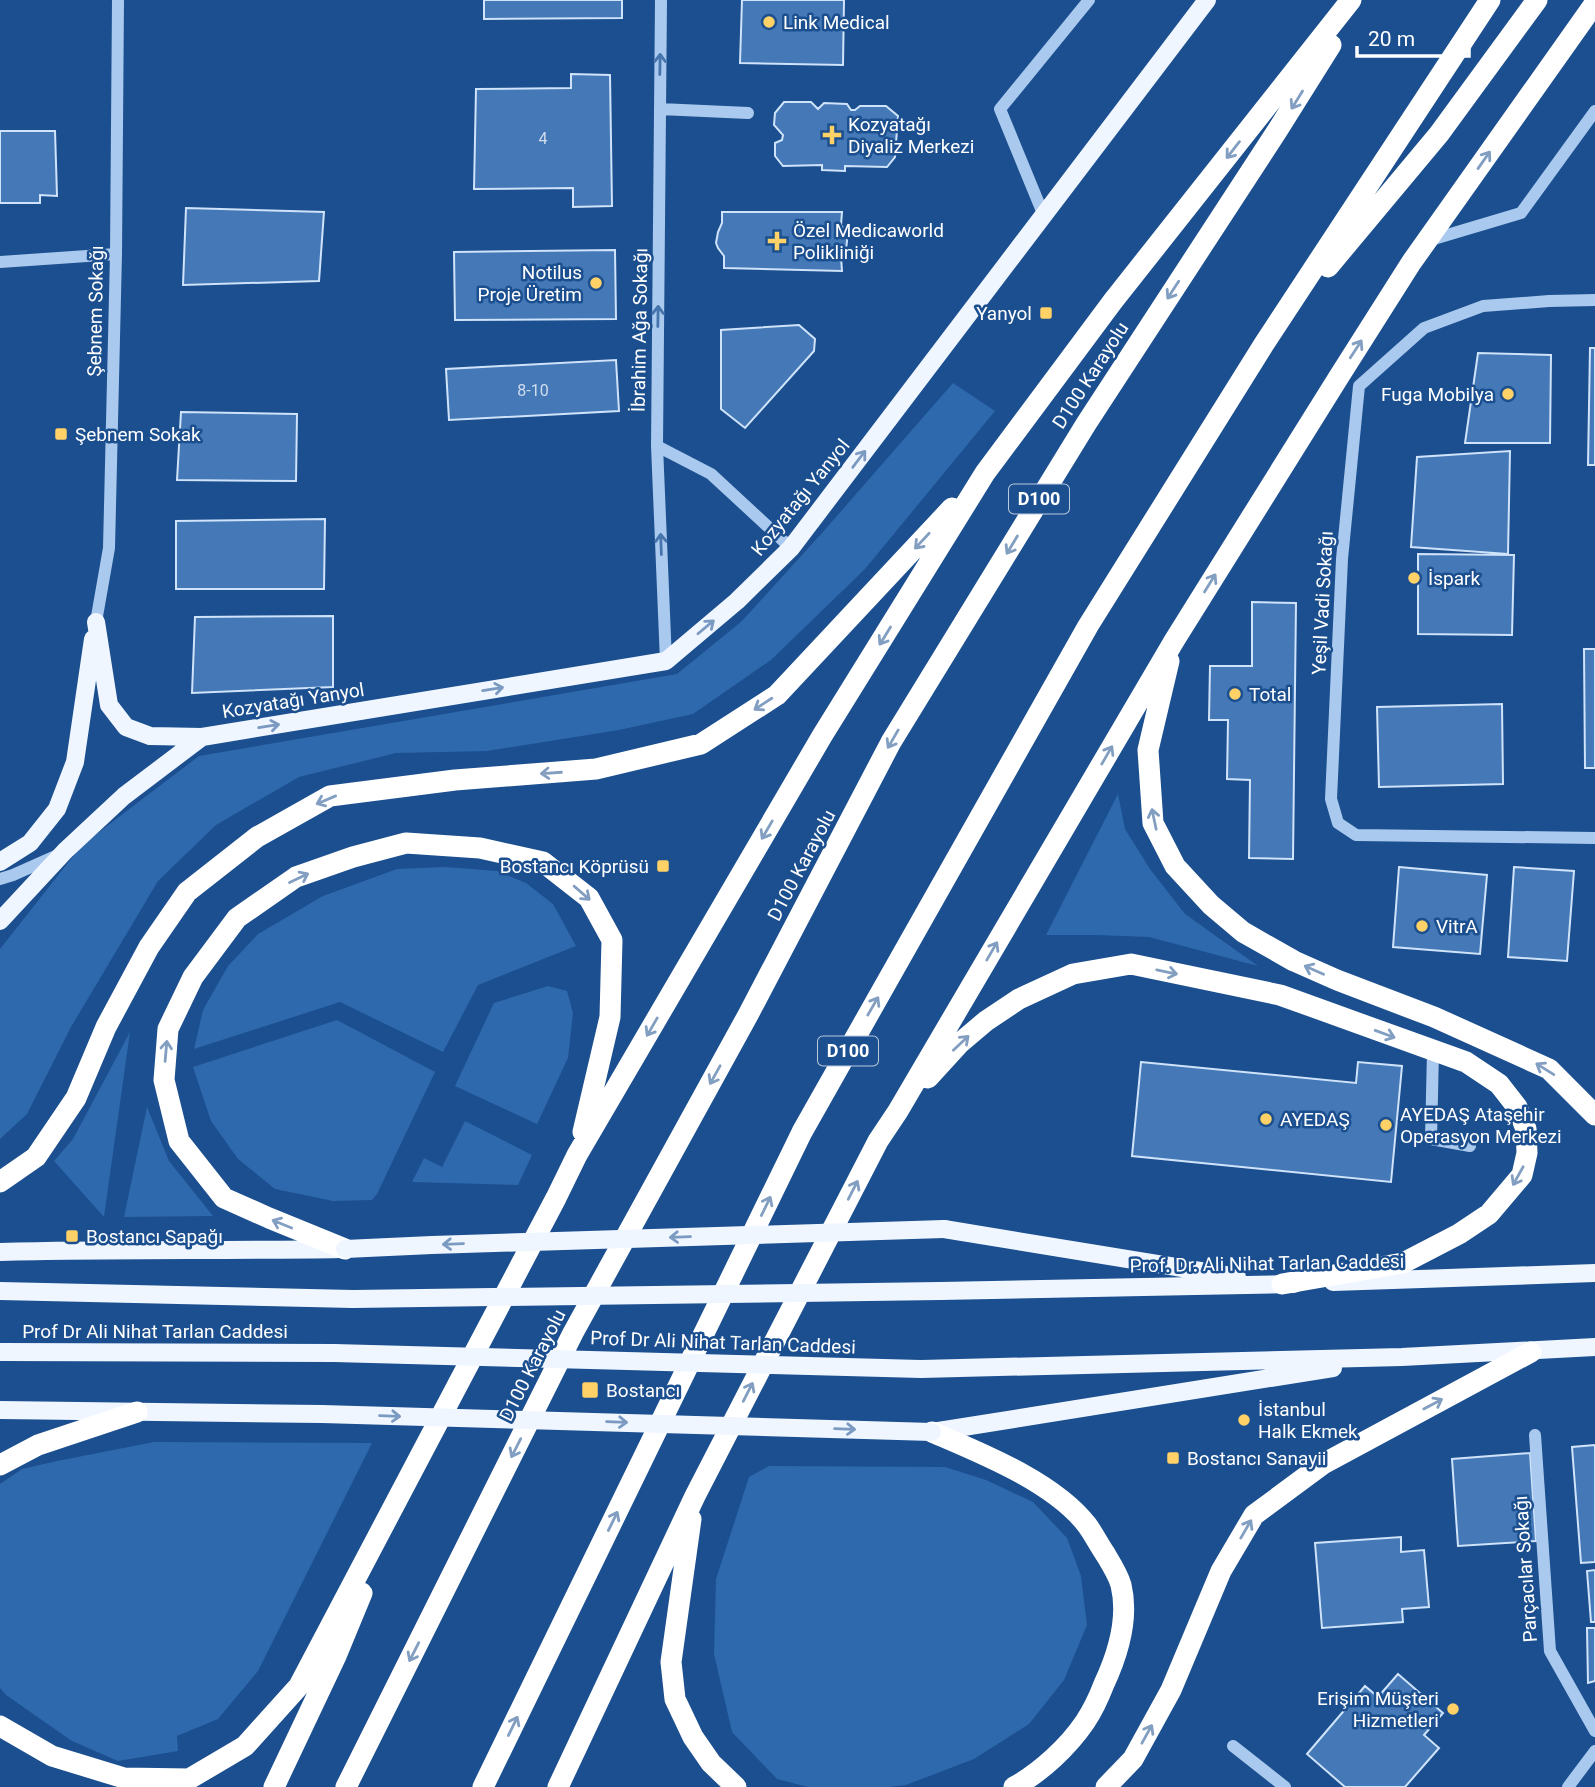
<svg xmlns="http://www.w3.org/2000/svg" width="1595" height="1787" viewBox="0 0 1595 1787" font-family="Roboto,sans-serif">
  <rect width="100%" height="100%" fill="#1b4f8f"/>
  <!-- green -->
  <path fill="#2e69ad" d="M953,383L995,411L865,569L771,660L693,714L619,730L487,751L396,753L299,777L216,825L158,881L71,1027L27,1114L0,1139V949L82,845L199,756L677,674L742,621L822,533Z
    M1118,794L1125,829L1150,869L1185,914L1258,966L1149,937L1097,935H1046Z
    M446,867L497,871L526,883L553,904L576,946L478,985L443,1052L340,1002L194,1049L203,1010L228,966L258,934L323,896L397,869Z
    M548,986L567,991L573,1013L568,1058L537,1124L455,1086L494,1003Z
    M337,1020L435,1072L377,1194L372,1200L333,1201L275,1189L238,1159L211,1121L193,1067Z
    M130,1032L104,1217L54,1161L73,1139Z
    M147,1107L169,1161L213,1216L124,1217Z
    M465,1121L532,1155L518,1185L412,1182L424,1158L442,1167Z
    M154,1442L372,1443L258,1671L218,1719L177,1736L178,1751L118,1761L72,1741L6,1695L0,1688V1484L22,1469L57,1461Z
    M769,1466L945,1467L986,1480L1033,1502L1067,1538L1081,1576L1087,1625L1064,1680L1029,1724L974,1759L906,1785L889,1787H808L777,1779L732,1732L714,1654L716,1579L749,1477Z"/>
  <!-- building -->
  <path fill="#4478b7" stroke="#cfe3fa" stroke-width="2" d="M484,0H622V18L484,19Z
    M742,0H844L843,65L740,63Z
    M571,74L610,75L612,206L573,207V188L474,189L476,89L571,88Z
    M784,102H811L818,109L824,103L847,104L851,110H855L860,106H886L898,116L895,157L887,167L845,166V171L822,170V165L783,166L775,156V143L782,140L783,135L774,125L775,113Z
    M0,131H55L57,196L40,195V203H0Z
    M186,208L324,212L319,281L183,285Z
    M722,212H842L841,225L847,234V241L846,250L841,257L842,271L724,268V256L718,248L716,243L718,232L722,223Z
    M615,250L616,319L455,320L454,252Z
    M799,325L815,339L814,351L745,428L721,409V330Z
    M1590,348H1595V465H1588Z
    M1478,353L1551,355L1550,443H1465Z
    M616,360L619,411L449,420L446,369Z
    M181,412L297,414L296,481L177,480Z
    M1510,451L1508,554L1411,547L1417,457Z
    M325,519L324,589H176V521Z
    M1418,554L1514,555L1512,635L1418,634Z
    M1252,602L1296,603L1293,859L1249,858L1250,780L1227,779L1228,720H1209L1210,666H1252Z
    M333,616V687L192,693L195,617Z
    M1584,649H1595V768H1585Z
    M1502,704L1503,784L1379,787L1377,707Z
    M1399,867L1487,875L1480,954L1393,947Z
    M1514,867L1574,871L1567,961L1508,957Z
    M1141,1062L1356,1083L1358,1062L1402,1066L1391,1182L1132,1156Z
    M1595,1445V1562L1581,1563L1572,1447Z
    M1530,1453L1536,1541L1458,1546L1452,1459Z
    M1401,1537V1552L1424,1550L1429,1607L1402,1609L1403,1622L1322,1628L1315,1543Z
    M1595,1570V1622H1591L1587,1571Z
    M1587,1628H1595V1681L1588,1683Z
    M1398,1674L1443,1713L1424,1735L1439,1748L1405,1787H1345L1307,1754L1365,1686L1378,1697Z"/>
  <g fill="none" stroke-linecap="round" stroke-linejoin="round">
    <!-- minor -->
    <path stroke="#a9c9ee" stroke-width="12" d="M661,0L657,446L666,661
      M660,109L748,113
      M1044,216L1000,109L1089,0
      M1427,241L1521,213L1595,111
      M0,262L116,254
      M1595,300L1549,301L1483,306L1424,328L1359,386L1342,559L1331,799L1338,823L1356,835L1595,838
      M657,446L711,474L791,548
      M96,622L109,548L116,254L118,0
      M0,879L13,875L58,855
      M1433,1051L1431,1139L1470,1146
      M1535,1435L1550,1651L1595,1731
      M1233,1746L1285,1787
      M1568,1787L1595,1751"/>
    <!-- major -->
    <path stroke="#f0f6ff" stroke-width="18" d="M96,622L109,705L126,727L150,736L202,737L666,661L737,601L791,548L1207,0
      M0,862L30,843L57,809L75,762L93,639
      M0,921L65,851L124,796L202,737
      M944,1229L1237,1277
      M0,1252C114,1249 228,1251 341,1249
      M1333,1282L1595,1273
      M0,1291L353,1299
      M940,1291L1294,1284
      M0,1352L334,1353
      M921,1369L1402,1357L1595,1347
      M0,1410L322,1414
      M932,1432L1333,1368"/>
    <!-- highway -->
    <path stroke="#fff" stroke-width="21" d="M1328,267L1439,134L1537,0
      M1169,661L1148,750L1153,823L1175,866L1211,905L1243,932L1294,961L1337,980L1434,1017L1549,1069L1595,1115
      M928,1078L960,1043L986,1021L1019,999L1073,974L1131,964L1280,995L1466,1062L1499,1084L1517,1107L1526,1129L1527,1153L1522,1175L1489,1214L1459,1234L1403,1263L1282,1284
      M0,1182L36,1157L76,1098L106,1027L149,947L187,892L257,837L330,796L455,780L596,769L701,744L777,695L952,508
      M345,1249L269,1218L224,1198L179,1141L164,1080L168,1029L193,977L237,918L296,877L353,857L406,843L480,848L543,862L589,898L612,940L610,1017L583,1132
      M932,1432C981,1453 1054,1482 1087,1525C1093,1533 1098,1543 1104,1552C1110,1562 1118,1574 1121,1585C1129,1618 1118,1654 1104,1684C1099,1697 1093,1710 1085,1722C1068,1747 1041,1772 1014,1787
      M0,1465L38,1445L137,1412
      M691,1519L671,1662L675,1699L693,1737L711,1763L736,1787
      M0,1726L52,1756L124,1778L189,1779L245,1746L299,1686L556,1198L577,1155L822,736L985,473L1113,301L1351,0
      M274,1787L336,1656L362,1593
      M346,1787L573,1333L748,1015L891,742L1086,424L1277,131L1331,45
      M483,1787L802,1132L1088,626L1264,344L1490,0
      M558,1787L695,1496L878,1141L898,1111L1174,641L1340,375L1411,263L1595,3
      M1106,1787L1133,1759L1171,1690L1221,1571L1254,1515L1323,1464L1531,1352"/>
    <!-- major-bridge -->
    <path stroke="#f0f6ff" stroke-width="18" d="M345,1249L432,1245L944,1229
      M353,1299L940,1291
      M334,1353L921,1369
      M322,1414L932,1432"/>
  </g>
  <!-- one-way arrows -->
  <defs><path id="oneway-shaft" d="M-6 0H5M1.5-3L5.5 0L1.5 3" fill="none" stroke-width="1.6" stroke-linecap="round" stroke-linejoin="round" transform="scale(1.75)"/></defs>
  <g stroke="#4674ac">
    <use href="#oneway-shaft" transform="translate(660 64) rotate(-89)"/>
    <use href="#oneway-shaft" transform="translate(658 316) rotate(-89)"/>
    <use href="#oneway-shaft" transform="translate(661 544) rotate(-92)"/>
  </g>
  <g stroke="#829ec1">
    <use href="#oneway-shaft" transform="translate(1297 100) rotate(122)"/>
    <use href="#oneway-shaft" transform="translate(1233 150) rotate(128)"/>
    <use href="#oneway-shaft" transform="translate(1484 160) rotate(-55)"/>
    <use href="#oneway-shaft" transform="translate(1173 290) rotate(123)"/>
    <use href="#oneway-shaft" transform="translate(1356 349) rotate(-57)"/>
    <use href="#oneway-shaft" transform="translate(922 541) rotate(133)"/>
    <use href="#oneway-shaft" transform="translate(1012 545) rotate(121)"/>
    <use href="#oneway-shaft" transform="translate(1210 583) rotate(-58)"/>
    <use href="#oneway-shaft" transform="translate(885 636) rotate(122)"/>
    <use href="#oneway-shaft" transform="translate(763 704) rotate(147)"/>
    <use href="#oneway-shaft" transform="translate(893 739) rotate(120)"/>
    <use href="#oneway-shaft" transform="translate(1107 755) rotate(-60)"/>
    <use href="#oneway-shaft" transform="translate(551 773) rotate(176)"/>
    <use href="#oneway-shaft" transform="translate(326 800) rotate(157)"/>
    <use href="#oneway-shaft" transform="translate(1154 819) rotate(-102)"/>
    <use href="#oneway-shaft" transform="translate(767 830) rotate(120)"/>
    <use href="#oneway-shaft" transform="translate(299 878) rotate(-26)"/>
    <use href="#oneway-shaft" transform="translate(582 893) rotate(41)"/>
    <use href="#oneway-shaft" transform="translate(992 951) rotate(-60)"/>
    <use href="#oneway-shaft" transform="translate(1314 970) rotate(-156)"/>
    <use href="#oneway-shaft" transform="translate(1167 972) rotate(12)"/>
    <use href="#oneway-shaft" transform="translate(873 1006) rotate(-60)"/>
    <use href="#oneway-shaft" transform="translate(652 1027) rotate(120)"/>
    <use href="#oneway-shaft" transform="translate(1385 1034) rotate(20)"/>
    <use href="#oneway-shaft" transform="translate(961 1043) rotate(-43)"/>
    <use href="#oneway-shaft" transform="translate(166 1051) rotate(-85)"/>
    <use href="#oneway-shaft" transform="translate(1545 1069) rotate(-148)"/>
    <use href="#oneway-shaft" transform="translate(715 1075) rotate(119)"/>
    <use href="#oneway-shaft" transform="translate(1518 1176) rotate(119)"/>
    <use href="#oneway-shaft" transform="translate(853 1190) rotate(-63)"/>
    <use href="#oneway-shaft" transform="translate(766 1206) rotate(-64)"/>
    <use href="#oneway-shaft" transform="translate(282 1224) rotate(-158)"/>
    <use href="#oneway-shaft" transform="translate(748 1392) rotate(-63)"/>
    <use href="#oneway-shaft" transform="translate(1433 1404) rotate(-28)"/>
    <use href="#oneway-shaft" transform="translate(516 1448) rotate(117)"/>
    <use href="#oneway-shaft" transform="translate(613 1521) rotate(-64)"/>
    <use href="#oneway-shaft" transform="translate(1246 1529) rotate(-60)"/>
    <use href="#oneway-shaft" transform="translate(414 1652) rotate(117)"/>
    <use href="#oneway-shaft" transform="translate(513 1726) rotate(-64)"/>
    <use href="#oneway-shaft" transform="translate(1147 1734) rotate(-61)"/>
  </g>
  <g stroke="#7b9ac1">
    <use href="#oneway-shaft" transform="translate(859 459) rotate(-53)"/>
    <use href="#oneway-shaft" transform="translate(706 627) rotate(-40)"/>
    <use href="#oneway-shaft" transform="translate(493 689) rotate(-9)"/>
    <use href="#oneway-shaft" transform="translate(269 726) rotate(-9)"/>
    <use href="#oneway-shaft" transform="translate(680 1237) rotate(178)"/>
    <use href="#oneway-shaft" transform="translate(453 1244) rotate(178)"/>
    <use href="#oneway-shaft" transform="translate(390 1416) rotate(2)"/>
    <use href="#oneway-shaft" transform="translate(617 1422) rotate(2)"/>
    <use href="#oneway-shaft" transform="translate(845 1429) rotate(2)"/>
  </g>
  <!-- markers -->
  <g fill="#ffd166" stroke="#1b4f8f" stroke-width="2.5">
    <circle cx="769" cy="22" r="7"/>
    <path d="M828.5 124.5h7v7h7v7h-7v7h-7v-7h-7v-7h7z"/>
    <path d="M773.5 230.5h7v7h7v7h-7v7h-7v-7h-7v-7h7z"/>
    <circle cx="596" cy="283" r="7"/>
    <rect x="1039" y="306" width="14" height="14" rx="3.5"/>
    <circle cx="1508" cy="394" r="7"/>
    <rect x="54" y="427" width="14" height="14" rx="3.5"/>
    <circle cx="1414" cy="578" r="7"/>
    <circle cx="1235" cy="694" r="7"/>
    <rect x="656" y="859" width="14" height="14" rx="3.5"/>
    <circle cx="1422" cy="926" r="7"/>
    <circle cx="1266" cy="1119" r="7"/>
    <circle cx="1386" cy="1125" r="7"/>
    <rect x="65" y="1229" width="14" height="14" rx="3.5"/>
    <rect x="581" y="1381" width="18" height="18" rx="3.5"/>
    <circle cx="1244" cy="1420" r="7"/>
    <rect x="1166" y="1451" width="14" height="14" rx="3.5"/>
    <circle cx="1453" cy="1709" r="7"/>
  </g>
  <g text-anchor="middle" stroke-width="5" stroke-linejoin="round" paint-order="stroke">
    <!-- number labels -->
    <g font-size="16" fill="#d0dded">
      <text x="543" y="144">4</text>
      <text x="533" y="396">8-10</text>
    </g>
    <!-- shield labels -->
    <g fill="#1b4f8f" stroke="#bbcadd" stroke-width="2">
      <rect x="1009" y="484.5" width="60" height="29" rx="5"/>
      <rect x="818" y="1036.5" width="60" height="29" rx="5"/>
    </g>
    <g font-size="18" font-weight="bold" fill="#fff">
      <text x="1039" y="505">D100</text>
      <text x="848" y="1057">D100</text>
    </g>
    <!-- poi labels -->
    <g font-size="19" fill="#fff" stroke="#1b4f8f" text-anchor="start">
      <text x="783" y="29">Link Medical</text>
      <text x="848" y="131">Kozyatağı<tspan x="848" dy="22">Diyaliz Merkezi</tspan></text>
      <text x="793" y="237">Özel Medicaworld<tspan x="793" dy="22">Polikliniği</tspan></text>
      <text x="582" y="279" text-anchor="end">Notilus<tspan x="582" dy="22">Proje Üretim</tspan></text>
      <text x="1032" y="320" text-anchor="end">Yanyol</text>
      <text x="1494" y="401" text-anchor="end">Fuga Mobilya</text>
      <text x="75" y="441">Şebnem Sokak</text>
      <text x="1428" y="585">İspark</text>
      <text x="1249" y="701">Total</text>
      <text x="649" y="873" text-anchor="end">Bostancı Köprüsü</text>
      <text x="1436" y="933">VitrA</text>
      <text x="1400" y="1121">AYEDAŞ Ataşehir<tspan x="1400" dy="22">Operasyon Merkezi</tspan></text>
      <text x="1280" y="1126">AYEDAŞ</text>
      <text x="86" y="1243">Bostancı Sapağı</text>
      <text x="606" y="1397">Bostancı</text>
      <text x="1258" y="1416">İstanbul<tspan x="1258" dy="22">Halk Ekmek</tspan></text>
      <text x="1187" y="1465">Bostancı Sanayii</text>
      <text x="1439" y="1705" text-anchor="end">Erişim Müşteri<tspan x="1439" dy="22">Hizmetleri</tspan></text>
    </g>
    <!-- street labels -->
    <g font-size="19" fill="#fff" stroke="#1b4f8f">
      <text transform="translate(95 311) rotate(-89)" y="7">Şebnem Sokağı</text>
      <text transform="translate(639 330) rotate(-89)" y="7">İbrahim Ağa Sokağı</text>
      <text transform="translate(1090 375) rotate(-57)" y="7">D100 Karayolu</text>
      <text transform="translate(800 497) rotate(-51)" y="7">Kozyatağı Yanyol</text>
      <text transform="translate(1322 603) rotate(-87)" y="7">Yeşil Vadi Sokağı</text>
      <text transform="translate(293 700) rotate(-9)" y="7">Kozyatağı Yanyol</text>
      <text transform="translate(801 865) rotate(-62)" y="7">D100 Karayolu</text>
      <text transform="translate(1267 1263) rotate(-1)" y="7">Prof. Dr. Ali Nihat Tarlan Caddesi</text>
      <text x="155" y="1338">Prof Dr Ali Nihat Tarlan Caddesi</text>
      <text transform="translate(723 1342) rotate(2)" y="7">Prof Dr Ali Nihat Tarlan Caddesi</text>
      <text transform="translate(532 1365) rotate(-63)" y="7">D100 Karayolu</text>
      <text transform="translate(1525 1569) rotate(-94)" y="7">Parçacılar Sokağı</text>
    </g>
  </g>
  <!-- scale -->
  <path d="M1357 46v10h112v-10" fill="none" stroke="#ffffff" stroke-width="3.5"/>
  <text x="1368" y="46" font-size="21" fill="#ffffff" stroke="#1b4f8f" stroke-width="5" paint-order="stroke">20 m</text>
</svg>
